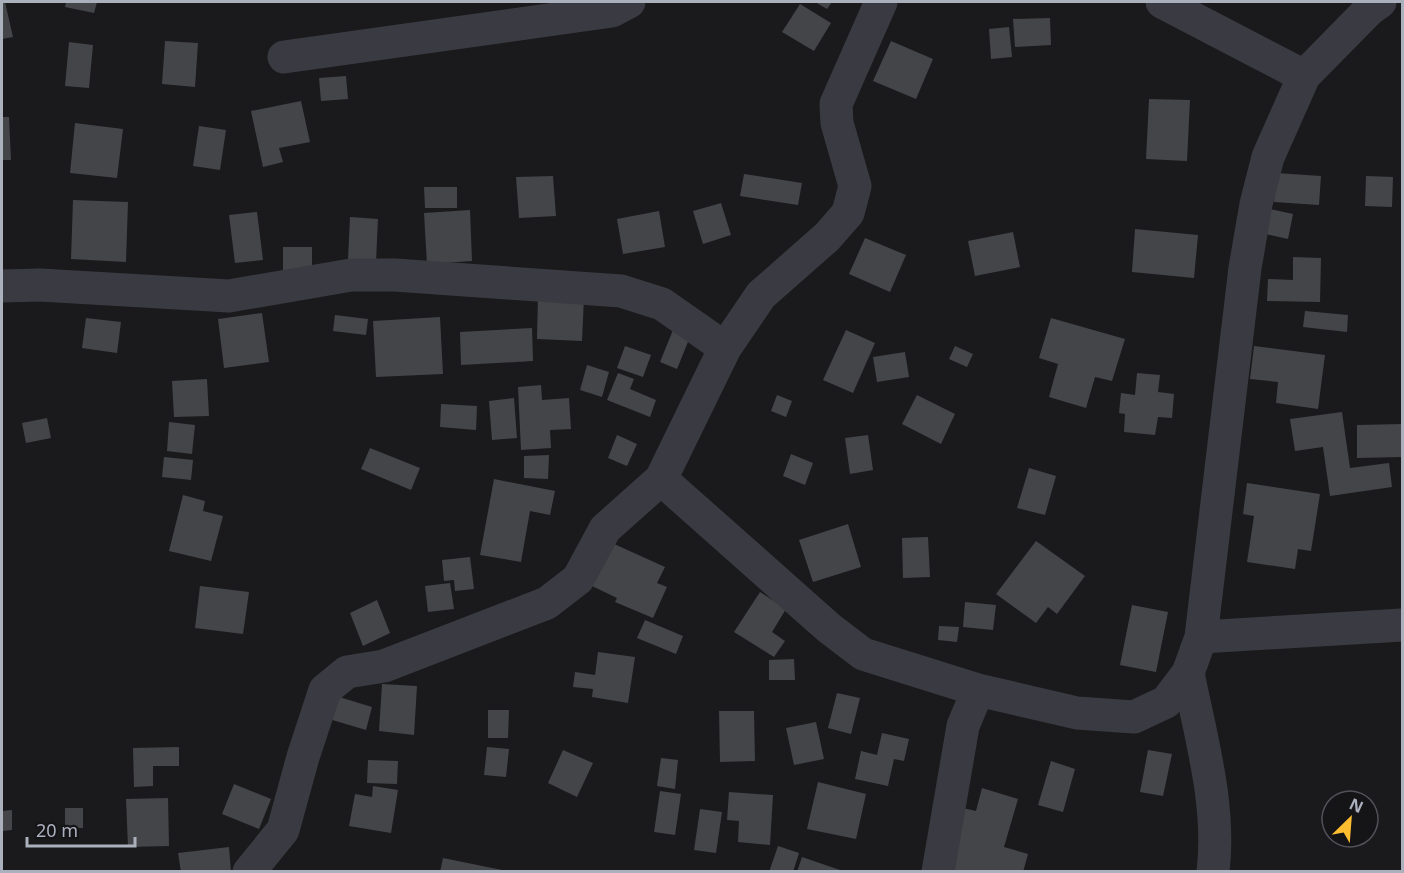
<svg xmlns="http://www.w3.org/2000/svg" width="1404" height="873" viewBox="0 0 1404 873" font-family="'Noto Sans',sans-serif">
  <rect width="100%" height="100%" fill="#1a1a1c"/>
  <!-- building -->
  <path fill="#444549" d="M2,2H5L13,37L2,39Z
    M66,2H97L94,13L65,7Z
    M815,2H832L827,9Z
    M800,4L831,23L814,51L782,32Z
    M1050,18L1051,45L1015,47L1013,19Z
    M1009,27L1012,57L991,59L989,29Z
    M165,41L198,43L195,87L162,84Z
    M891,41L933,59L916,99L873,81Z
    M69,42L93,45L89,88L65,86Z
    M346,76L348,99L321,101L319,78Z
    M1149,99L1190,100L1187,161L1146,159Z
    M301,101L310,142L279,148L283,162L263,167L251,111Z
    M2,117H9L11,160H2Z
    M75,123L123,129L117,178L70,173Z
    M199,126L226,130L220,170L193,166Z
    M1276,173L1321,176L1319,205L1274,202Z
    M744,174L802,183L798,205L740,196Z
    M553,176L556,216L519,218L516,177Z
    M1366,176L1393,177L1392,207L1365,206Z
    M424,187H457V208H425Z
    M73,200L128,202L126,262L71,259Z
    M721,203L731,235L703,244L693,211Z
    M1265,208L1293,214L1288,239L1261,233Z
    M470,210L472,261L427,264L424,213Z
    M659,211L665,247L623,254L617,219Z
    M257,212L263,260L235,263L229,215Z
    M350,217L378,219L376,262L348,260Z
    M1135,229L1198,235L1194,278L1132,272Z
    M1013,232L1020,267L975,276L968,241Z
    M865,238L906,255L890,292L849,274Z
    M283,247H312V271L283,270Z
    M1293,257L1321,258L1320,302L1267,301L1268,279L1293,280Z
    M538,295L584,297L582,341L537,339Z
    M1305,311L1348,315L1347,332L1303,327Z
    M262,313L269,362L224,368L218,319Z
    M335,315L368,319L366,335L333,331Z
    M440,317L443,374L376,377L373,321Z
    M86,318L121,322L117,353L82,348Z
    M1051,318L1125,339L1112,381L1095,377L1086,408L1049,397L1058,364L1039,358Z
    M532,328L533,361L461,365L460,332Z
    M673,330L690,337L677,369L660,362Z
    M846,330L875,343L853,393L823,380Z
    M625,346L651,355L643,377L617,368Z
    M955,346L973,354L967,367L949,359Z
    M1254,346L1325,355L1318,409L1276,403L1278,382L1250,379Z
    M905,352L909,377L877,382L873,357Z
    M587,365L609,372L602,397L580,390Z
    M618,373L634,379L630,389L656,400L650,417L607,400Z
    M1137,373L1160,375L1158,392L1174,394L1172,418L1158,417L1155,435L1124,432L1125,414L1119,413L1121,393L1135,395Z
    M207,379L209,416L174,417L172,381Z
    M541,385L542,400L569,398L571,429L550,430L551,448L521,450L518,387Z
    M777,395L792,401L786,417L771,411Z
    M917,395L955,414L941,444L902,424Z
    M514,398L517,438L492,440L489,401Z
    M441,404L477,406L476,430L440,427Z
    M1342,412L1350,468L1389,463L1392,487L1330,496L1323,447L1295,451L1290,419Z
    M47,418L51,438L26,443L22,423Z
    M169,422L195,425L192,454L167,451Z
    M1402,424V457L1357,458V425Z
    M617,435L637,444L627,466L608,458Z
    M868,435L873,470L850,474L845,438Z
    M370,448L420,468L411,490L361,469Z
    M791,454L813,463L805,485L783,476Z
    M549,455L548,479L524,478V456Z
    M164,457L193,460L191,480L162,477Z
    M1029,468L1056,476L1045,515L1017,508Z
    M494,479L555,491L550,515L530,511L521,562L480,555Z
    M1247,483L1320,494L1311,551L1298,549L1295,569L1247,562L1254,516L1243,514Z
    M183,495L205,501L203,511L223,516L211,561L169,551Z
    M848,524L861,567L813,582L799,540Z
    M928,537L930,577L903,578L902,538Z
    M1036,541L1085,576L1057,614L1048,607L1036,623L996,594Z
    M612,543L665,567L657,583L667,587L653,618L615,602L617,598L592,586Z
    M470,557L474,589L455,591L454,580L444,581L442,560Z
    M450,583L454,609L428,612L425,586Z
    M200,586L249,592L243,634L195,628Z
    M760,592L786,609L772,632L785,641L774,657L734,632Z
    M377,600L390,633L363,646L350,613Z
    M965,602L996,605L993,630L963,627Z
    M1132,605L1168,612L1156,672L1120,665Z
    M645,620L683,636L676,654L637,638Z
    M939,626L959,627L957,642L938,640Z
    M598,652L635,657L628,703L592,697L593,689L573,687L575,672L595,675Z
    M794,659L795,680H769V660Z
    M382,684L417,686L414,735L379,731Z
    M837,693L860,698L851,734L828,728Z
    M336,696L372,707L366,730L329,719Z
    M488,710H509L508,738H488Z
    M719,711H754L755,761L720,762Z
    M816,722L824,759L794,765L786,728Z
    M882,733L909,739L904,761L894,759L888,786L855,779L861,751L877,755Z
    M179,747V766H153V786L134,787L133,748Z
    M487,747L509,749L506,777L484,775Z
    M563,750L593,763L577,797L548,783Z
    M1148,750L1172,754L1163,796L1140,792Z
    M661,758L678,760L675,789L657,786Z
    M368,760L398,761L397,784L367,783Z
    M1051,761L1075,769L1063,812L1038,805Z
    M818,782L866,794L856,839L807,829Z
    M234,784L271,799L259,829L222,814Z
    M373,786L398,790L391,833L349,826L355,794L372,797Z
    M982,788L1018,799L1004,847L1028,854L1023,872H944L963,808L976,811Z
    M660,791L681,794L675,835L654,832Z
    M729,792L773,795L770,845L738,842L739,821L727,820Z
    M168,798L169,846L128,847L126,799Z
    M65,808H83V828H65Z
    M700,809L722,812L716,853L694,850Z
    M12,810V830L2,831V811Z
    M778,846L799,853L793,872H769Z
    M229,847L231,872H181L178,853Z
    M802,857L843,871V872H797Z
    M443,858L502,870L501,872H440Z"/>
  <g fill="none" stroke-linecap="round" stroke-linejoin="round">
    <!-- minor -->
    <path stroke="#3a3b42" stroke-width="33" d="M1162,2L1304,76
      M284,57L612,11L629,2
      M2,286L40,285L229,296L351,275H395L621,291L662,304L725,348
      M661,479L829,628L863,654L978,690L1077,713L1134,717L1166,702L1188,673L1201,637L1245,268L1256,204L1268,157L1304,76L1369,10L1380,2
      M1201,637L1402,625
      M1188,673C1201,738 1221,806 1213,872
      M249,872L283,830L303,757L325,690L347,672L384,666L547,603L578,579L605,529L661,479L725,348L761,295L827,237L848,213L855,186L837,123L836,104L881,2
      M938,872L963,726L978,690"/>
  </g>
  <!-- border -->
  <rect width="1404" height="873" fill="none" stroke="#abb0bd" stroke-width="6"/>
  <!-- north arrow -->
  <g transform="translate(1350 819) rotate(25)"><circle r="28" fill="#151417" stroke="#515259" stroke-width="1.5"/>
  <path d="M0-4.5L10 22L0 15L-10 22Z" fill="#ffbd2f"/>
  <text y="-9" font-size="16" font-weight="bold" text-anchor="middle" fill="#abb0bd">N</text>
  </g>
  <!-- scale -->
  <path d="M27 837v9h108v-9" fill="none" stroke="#abb0bd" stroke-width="3"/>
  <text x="36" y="837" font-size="18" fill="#abb0bd" stroke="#151417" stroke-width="4.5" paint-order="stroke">20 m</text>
</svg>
